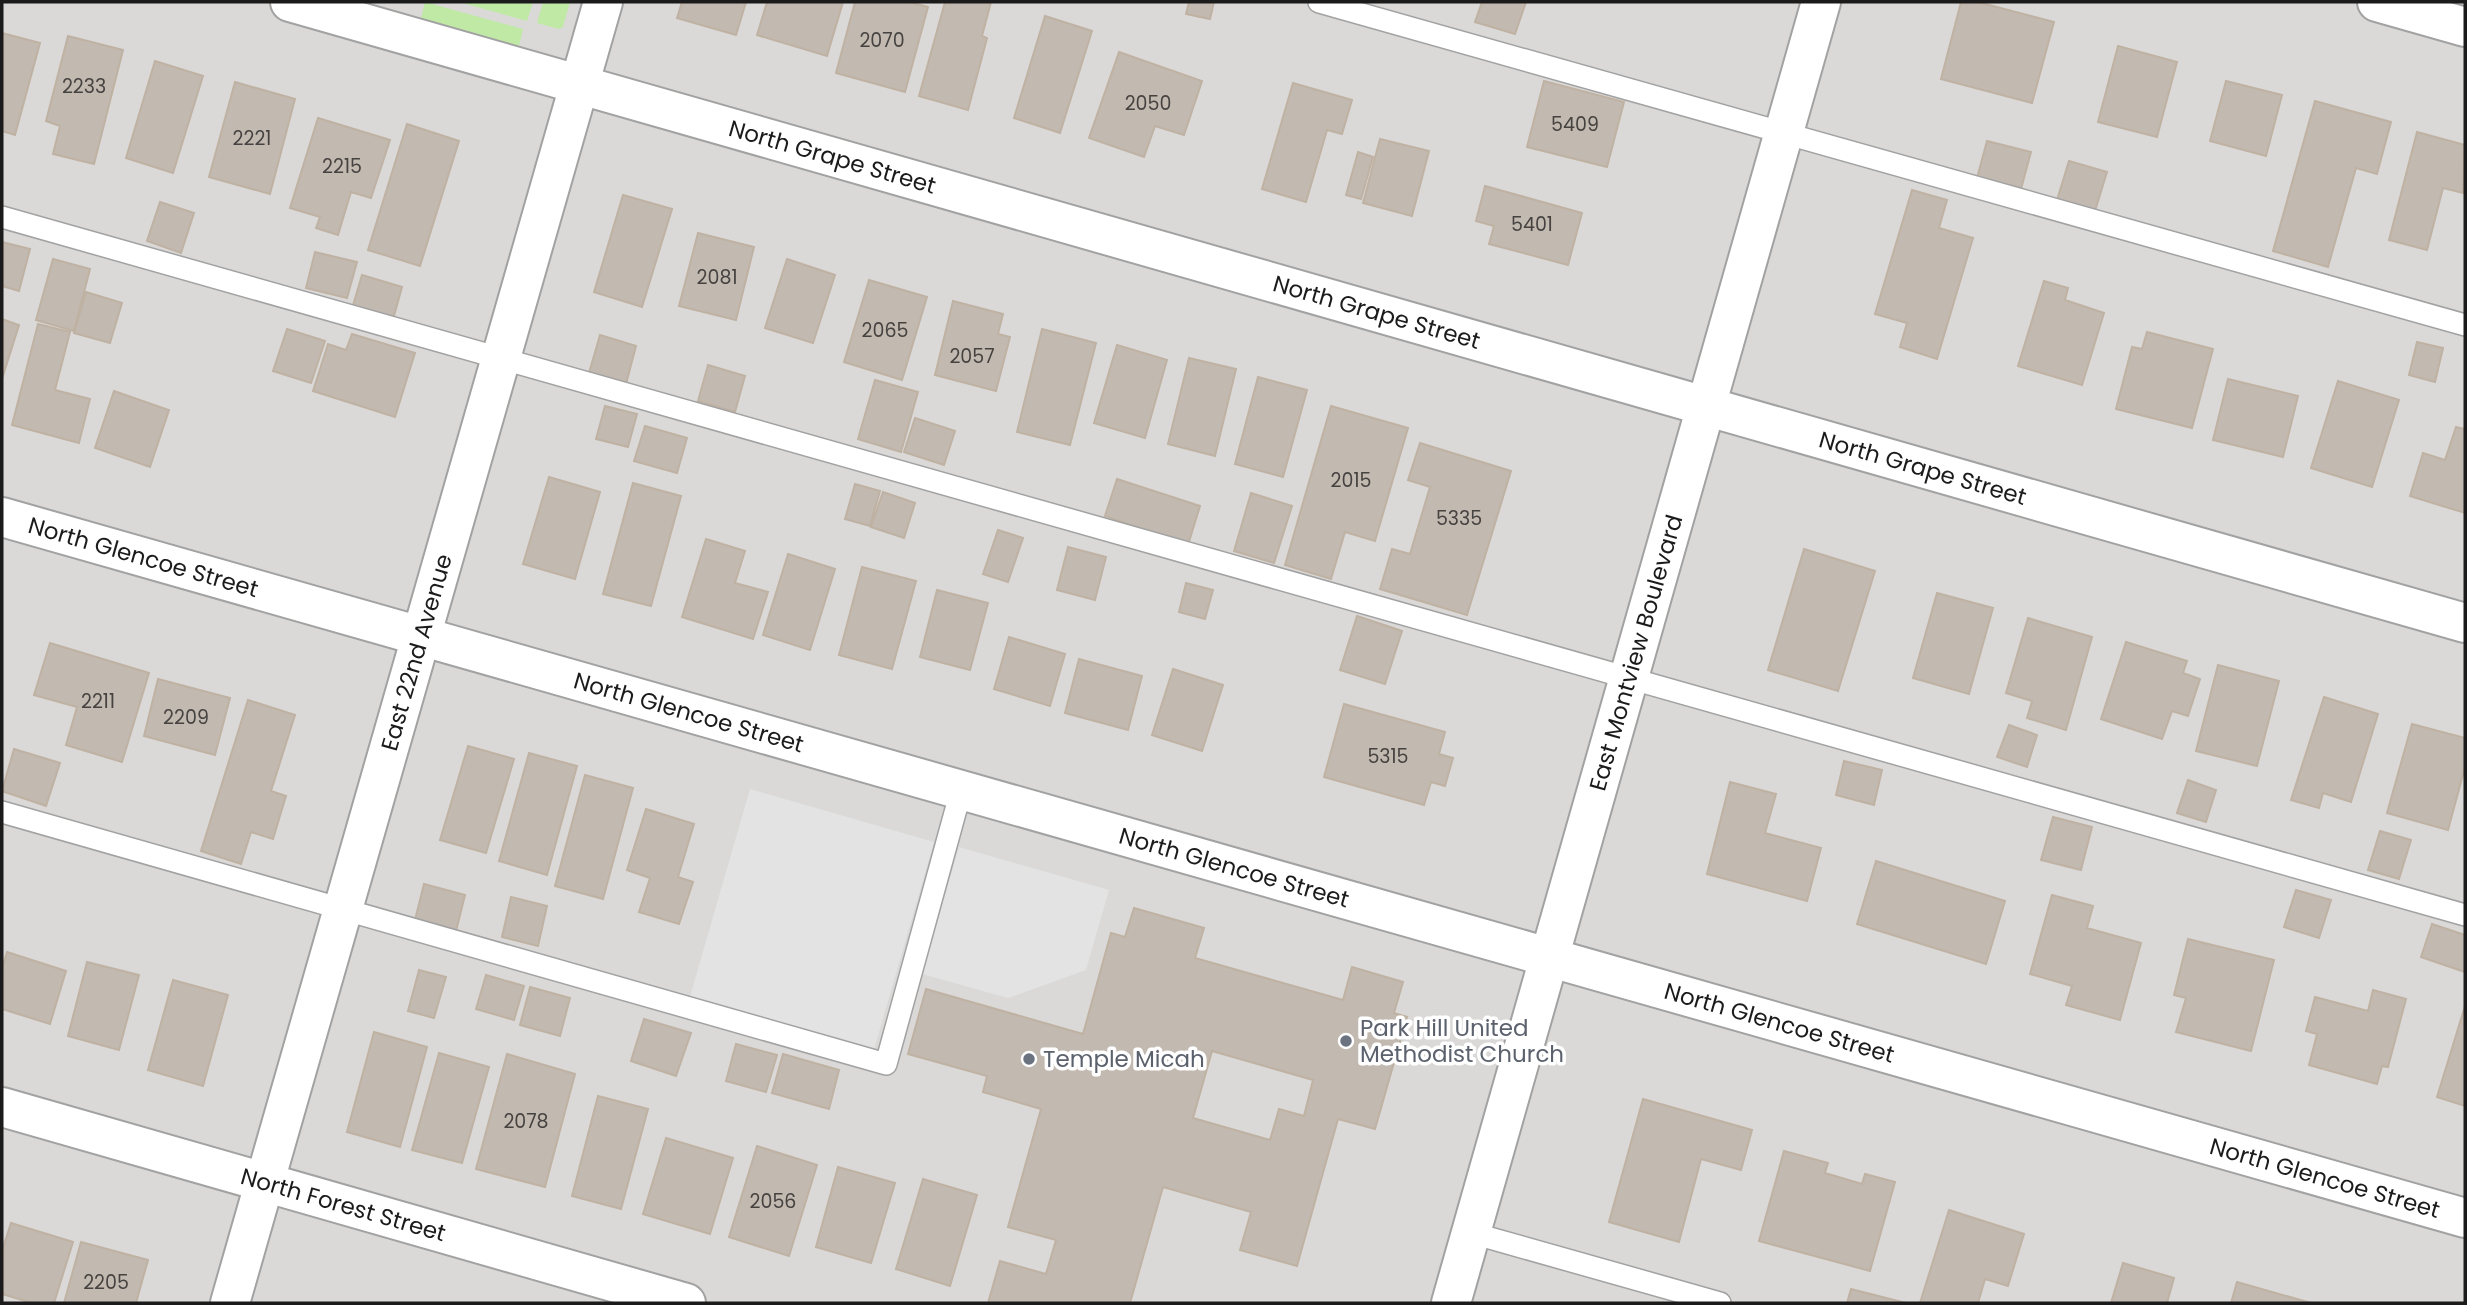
<svg xmlns="http://www.w3.org/2000/svg" width="2467" height="1305" viewBox="0 0 2467 1305" font-family="Poppins,sans-serif">
  <rect width="100%" height="100%" fill="#edeae1"/>
  <!-- residential -->
  <path fill="#dad9d8" d="M2,2H2465V1303H2Z"/>
  <!-- grass -->
  <path fill="#bfe9a5" d="M425,2L523,29L519,46L421,18Z
    M459,2H533L527,21Z
    M543,2H570L563,27L559,29L537,23Z"/>
  <!-- parking -->
  <path fill="#e3e3e3" d="M750,789L934,842L873,1053L689,1000Z
    M959,847L1109,890L1086,970L1008,998L922,974Z"/>
  <!-- building -->
  <path fill="#c2b9b0" stroke="#bfb2a3" stroke-width="2" fill-rule="evenodd" d="M682,2H746L736,35L677,18Z
    M767,2H843L827,56L757,35Z
    M855,2H909L928,7L905,92L836,73Z
    M945,2H991L982,36L987,38L968,110L919,96Z
    M1189,2H1214L1210,19L1186,14Z
    M1482,2H1526L1515,34L1475,22Z
    M1961,2H1978L2054,22L2032,103L1941,79Z
    M1045,16L1092,31L1060,133L1014,118Z
    M2,33L40,43L15,135L2,131Z
    M68,36L123,50L94,164L53,154L60,126L46,121Z
    M2118,46L2177,62L2157,137L2098,122Z
    M1119,52L1202,81L1184,135L1155,126L1144,157L1089,138Z
    M155,61L203,76L173,173L126,158Z
    M1544,81L1624,102L1607,167L1527,147Z
    M2226,81L2282,95L2266,156L2210,141Z
    M235,82L295,99L270,194L209,177Z
    M1293,83L1352,100L1342,134L1327,130L1306,202L1262,189Z
    M2315,101L2391,122L2377,174L2356,168L2328,267L2273,251Z
    M318,118L390,140L371,198L351,192L338,235L316,228L320,217L290,208Z
    M407,124L459,141L420,266L368,250Z
    M2417,132L2465,145L2463,193L2443,188L2427,250L2389,240Z
    M1380,139L1429,151L1412,216L1363,203Z
    M1987,141L2031,152L2021,189L1977,178Z
    M1358,152L1373,157L1361,199L1346,195Z
    M2069,161L2107,172L2095,211L2057,200Z
    M1485,186L1582,213L1568,265L1489,244L1494,226L1476,221Z
    M1912,190L1947,200L1939,228L1973,238L1937,359L1900,347L1907,323L1875,314Z
    M623,195L672,209L642,307L594,292Z
    M160,202L194,213L181,253L147,241Z
    M698,233L754,247L736,320L679,306Z
    M2,242L30,249L19,291L2,286Z
    M315,252L357,262L347,298L306,288Z
    M53,259L90,269L74,331L36,320Z
    M787,259L835,275L813,343L765,328Z
    M362,275L402,287L392,323L351,312Z
    M869,280L927,297L902,380L844,362Z
    M2044,281L2068,288L2065,300L2104,313L2082,385L2018,366Z
    M86,292L122,303L110,343L74,333Z
    M953,301L1003,314L998,334L1010,337L996,391L935,375Z
    M2,319L19,325L2,379Z
    M38,324L70,332L55,390L90,399L79,443L12,425Z
    M287,329L325,341L311,383L273,371Z
    M1042,329L1096,343L1070,445L1017,432Z
    M2147,332L2213,349L2192,428L2116,409L2132,347L2142,349Z
    M352,334L415,353L395,417L313,391L328,344L346,350Z
    M600,335L636,346L626,384L589,373Z
    M2417,342L2443,348L2435,382L2409,375Z
    M1117,345L1167,360L1145,438L1094,423Z
    M1189,358L1236,369L1215,456L1168,444Z
    M708,365L745,376L735,412L698,401Z
    M1258,377L1307,390L1283,477L1235,464Z
    M2228,379L2298,396L2283,457L2213,440Z
    M875,380L918,392L901,452L858,439Z
    M2338,381L2399,400L2372,487L2311,468Z
    M114,391L169,410L150,467L95,448Z
    M605,406L637,414L628,447L596,439Z
    M1331,406L1408,428L1375,541L1345,532L1331,579L1285,565Z
    M915,418L955,431L944,465L904,452Z
    M645,426L687,438L677,473L634,461Z
    M2456,427L2465,429V513L2410,496L2423,453L2445,460Z
    M1420,443L1511,471L1467,615L1380,589L1392,549L1410,554L1430,487L1408,480Z
    M549,477L600,492L575,579L523,564Z
    M1117,479L1200,506L1188,545L1105,516Z
    M633,483L681,496L651,606L603,594Z
    M855,484L880,491L870,526L845,519Z
    M883,492L915,503L904,538L871,527Z
    M1251,493L1292,506L1274,563L1234,551Z
    M998,530L1023,538L1008,582L983,574Z
    M706,539L745,551L735,583L768,592L753,639L682,617Z
    M1068,547L1106,557L1095,600L1057,590Z
    M1804,549L1875,571L1838,691L1768,670Z
    M788,554L835,569L810,650L763,635Z
    M862,567L916,581L892,669L839,655Z
    M1186,583L1213,590L1205,619L1179,612Z
    M937,590L988,603L970,670L920,657Z
    M1937,593L1993,608L1969,694L1913,678Z
    M1357,616L1402,631L1385,684L1340,670Z
    M2028,618L2092,637L2066,730L2027,718L2032,701L2006,693Z
    M1009,637L1065,654L1050,706L994,689Z
    M2126,642L2187,661L2183,673L2200,679L2188,716L2172,711L2162,739L2101,719Z
    M50,643L149,673L122,762L66,745L77,707L34,695Z
    M1079,659L1142,676L1128,730L1065,713Z
    M2218,665L2279,681L2257,766L2196,751Z
    M1173,669L1223,685L1202,751L1152,735Z
    M158,679L230,698L215,755L144,736Z
    M2324,697L2378,714L2351,802L2323,793L2319,808L2291,800Z
    M248,700L295,715L271,791L286,796L273,839L251,832L241,864L201,851Z
    M1344,704L1445,732L1439,754L1453,758L1445,786L1431,782L1424,805L1324,777Z
    M2412,724L2465,738V767L2448,830L2387,813Z
    M2009,725L2037,735L2027,767L1997,757Z
    M468,746L514,759L486,853L440,840Z
    M14,749L60,763L46,806L2,791Z
    M529,753L577,766L547,875L499,861Z
    M1844,761L1882,770L1874,805L1836,795Z
    M585,775L633,788L603,899L555,886Z
    M2188,780L2216,790L2206,822L2177,813Z
    M1730,782L1776,794L1765,833L1821,848L1807,901L1707,874Z
    M646,809L694,824L678,877L693,882L679,924L639,912L650,878L627,870Z
    M2053,817L2092,827L2081,870L2041,860Z
    M2380,831L2411,840L2399,879L2368,870Z
    M1876,861L2005,901L1986,964L1857,924Z
    M424,884L465,895L456,931L415,920Z
    M2296,890L2331,900L2319,938L2284,927Z
    M2052,895L2093,906L2087,928L2141,943L2120,1020L2066,1005L2072,986L2030,974Z
    M511,897L547,906L538,946L502,937Z
    M1134,908L1204,928L1195,958L1343,1000L1352,967L1403,982L1394,1013L1407,1017L1375,1129L1338,1119L1297,1266L1240,1250L1251,1212L1163,1187L1130,1303H988L1000,1261L1046,1274L1056,1240L1008,1227L1041,1109L983,1092L987,1076L908,1054L926,989L1083,1034L1111,933L1125,937ZM1212,1051L1313,1080L1304,1116L1279,1109L1270,1140L1193,1118Z
    M2432,924L2465,935V972L2421,957Z
    M2188,939L2274,960L2251,1051L2176,1032L2186,998L2174,995Z
    M7,952L66,971L50,1024L2,1009V969Z
    M87,962L139,975L119,1050L68,1036Z
    M419,970L446,977L434,1018L408,1011Z
    M486,975L524,986L514,1020L476,1009Z
    M173,980L228,995L203,1086L148,1070Z
    M530,987L570,998L560,1036L520,1025Z
    M2373,990L2406,999L2388,1067L2382,1066L2377,1084L2309,1065L2317,1034L2306,1031L2315,997L2368,1011Z
    M2465,1006V1106L2437,1097Z
    M644,1019L691,1033L676,1076L631,1061Z
    M374,1032L427,1047L400,1147L347,1132Z
    M736,1044L777,1055L766,1092L726,1081Z
    M439,1053L489,1067L462,1163L412,1150Z
    M507,1054L575,1074L545,1187L476,1169Z
    M783,1054L839,1070L829,1109L772,1093Z
    M598,1096L648,1109L621,1209L572,1196Z
    M1643,1099L1752,1130L1741,1170L1701,1159L1679,1242L1609,1222Z
    M666,1138L733,1158L710,1234L643,1214Z
    M757,1146L817,1165L789,1256L729,1237Z
    M1784,1151L1828,1163L1825,1173L1862,1184L1865,1174L1895,1182L1870,1271L1759,1241Z
    M838,1167L895,1183L871,1263L816,1247Z
    M923,1179L977,1195L950,1286L896,1269Z
    M1949,1210L2024,1234L2008,1286L1985,1279L1978,1303H1920Z
    M11,1223L73,1242L54,1303H32L2,1294V1251Z
    M81,1242L148,1260L136,1303H64Z
    M2123,1263L2174,1278L2167,1303H2111Z
    M2237,1282L2311,1303H2231Z
    M1851,1289L1906,1303H1847Z"/>
  <g fill="none" stroke-linecap="round" stroke-linejoin="round">
    <!-- service casing -->
    <g stroke="#a2a2a2" stroke-width="24">
      <path id="service" d="M1319,2L2465,325
        M2,217L2465,915
        M2,812L886,1064L961,791
        M1472,1233L1720,1303"/>
    </g>
    <!-- minor casing -->
    <g stroke="#a2a2a2" stroke-width="42">
      <g id="minor">
        <path id="s1" d="M290,2L2465,623"/>
        <path d="M2377,2L2465,27"/>
        <path id="s2" d="M2,517L2465,1218"/>
        <path id="s3" d="M2,1107L686,1303"/>
        <path id="s4" d="M230,1303L603,2"/>
      </g>
    </g>
    <!-- tertiary casing -->
    <g stroke="#a2a2a2" stroke-width="42">
      <g id="tertiary">
        <path id="s5" d="M1451,1303L1821,2"/>
      </g>
    </g>
    <!-- service -->
    <use href="#service" stroke="#fff" stroke-width="21"/>
    <!-- minor -->
    <use href="#minor" stroke="#fff" stroke-width="38"/>
    <!-- tertiary -->
    <use href="#tertiary" stroke="#fff" stroke-width="38"/>
  </g>
  <!-- markers -->
  <g fill="#6b7280" stroke="#fff" stroke-width="2.5">
    <circle cx="1346" cy="1041" r="7"/>
    <circle cx="1029" cy="1059" r="7"/>
  </g>
  <g text-anchor="middle" stroke-width="7" stroke-linejoin="round" paint-order="stroke">
    <!-- number labels -->
    <g font-size="19" fill="#454240">
      <text x="882" y="47">2070</text>
      <text x="84" y="93">2233</text>
      <text x="1148" y="110">2050</text>
      <text x="1575" y="131">5409</text>
      <text x="252" y="145">2221</text>
      <text x="342" y="173">2215</text>
      <text x="1532" y="231">5401</text>
      <text x="717" y="284">2081</text>
      <text x="885" y="337">2065</text>
      <text x="972" y="363">2057</text>
      <text x="1351" y="487">2015</text>
      <text x="1459" y="525">5335</text>
      <text x="98" y="708">2211</text>
      <text x="186" y="724">2209</text>
      <text x="1388" y="763">5315</text>
      <text x="526" y="1128">2078</text>
      <text x="773" y="1208">2056</text>
      <text x="106" y="1289">2205</text>
    </g>
    <!-- street labels -->
    <g font-size="23" fill="#1b1b1b" stroke="#fff">
      <text dy="8" stroke="none"><textPath href="#s1" startOffset="564">North Grape Street</textPath></text>
      <text dy="8" stroke="none"><textPath href="#s1" startOffset="1130">North Grape Street</textPath></text>
      <text dy="8" stroke="none"><textPath href="#s1" startOffset="1698">North Grape Street</textPath></text>
      <text dy="8" stroke="none"><textPath href="#s2" startOffset="147">North Glencoe Street</textPath></text>
      <text dy="8" stroke="none"><textPath href="#s4" startOffset="677">East 22nd Avenue</textPath></text>
      <text dy="8" stroke="none"><textPath href="#s5" startOffset="676">East Montview Boulevard</textPath></text>
      <text dy="8" stroke="none"><textPath href="#s2" startOffset="714">North Glencoe Street</textPath></text>
      <text dy="8" stroke="none"><textPath href="#s2" startOffset="1281">North Glencoe Street</textPath></text>
      <text dy="8" stroke="none"><textPath href="#s2" startOffset="1848">North Glencoe Street</textPath></text>
      <text dy="8" stroke="none"><textPath href="#s2" startOffset="2415">North Glencoe Street</textPath></text>
      <text dy="8" stroke="none"><textPath href="#s3" startOffset="355">North Forest Street</textPath></text>
    </g>
    <!-- worship labels -->
    <g font-size="23" fill="#5b616d" stroke="#fff" text-anchor="start">
      <text x="1360" y="1036">Park Hill United<tspan x="1360" dy="26">Methodist Church</tspan></text>
      <text x="1043" y="1067">Temple Micah</text>
    </g>
  </g>
  <!-- border -->
  <rect width="2467" height="1305" fill="none" stroke="#1b1b1b" stroke-width="7"/>
</svg>
